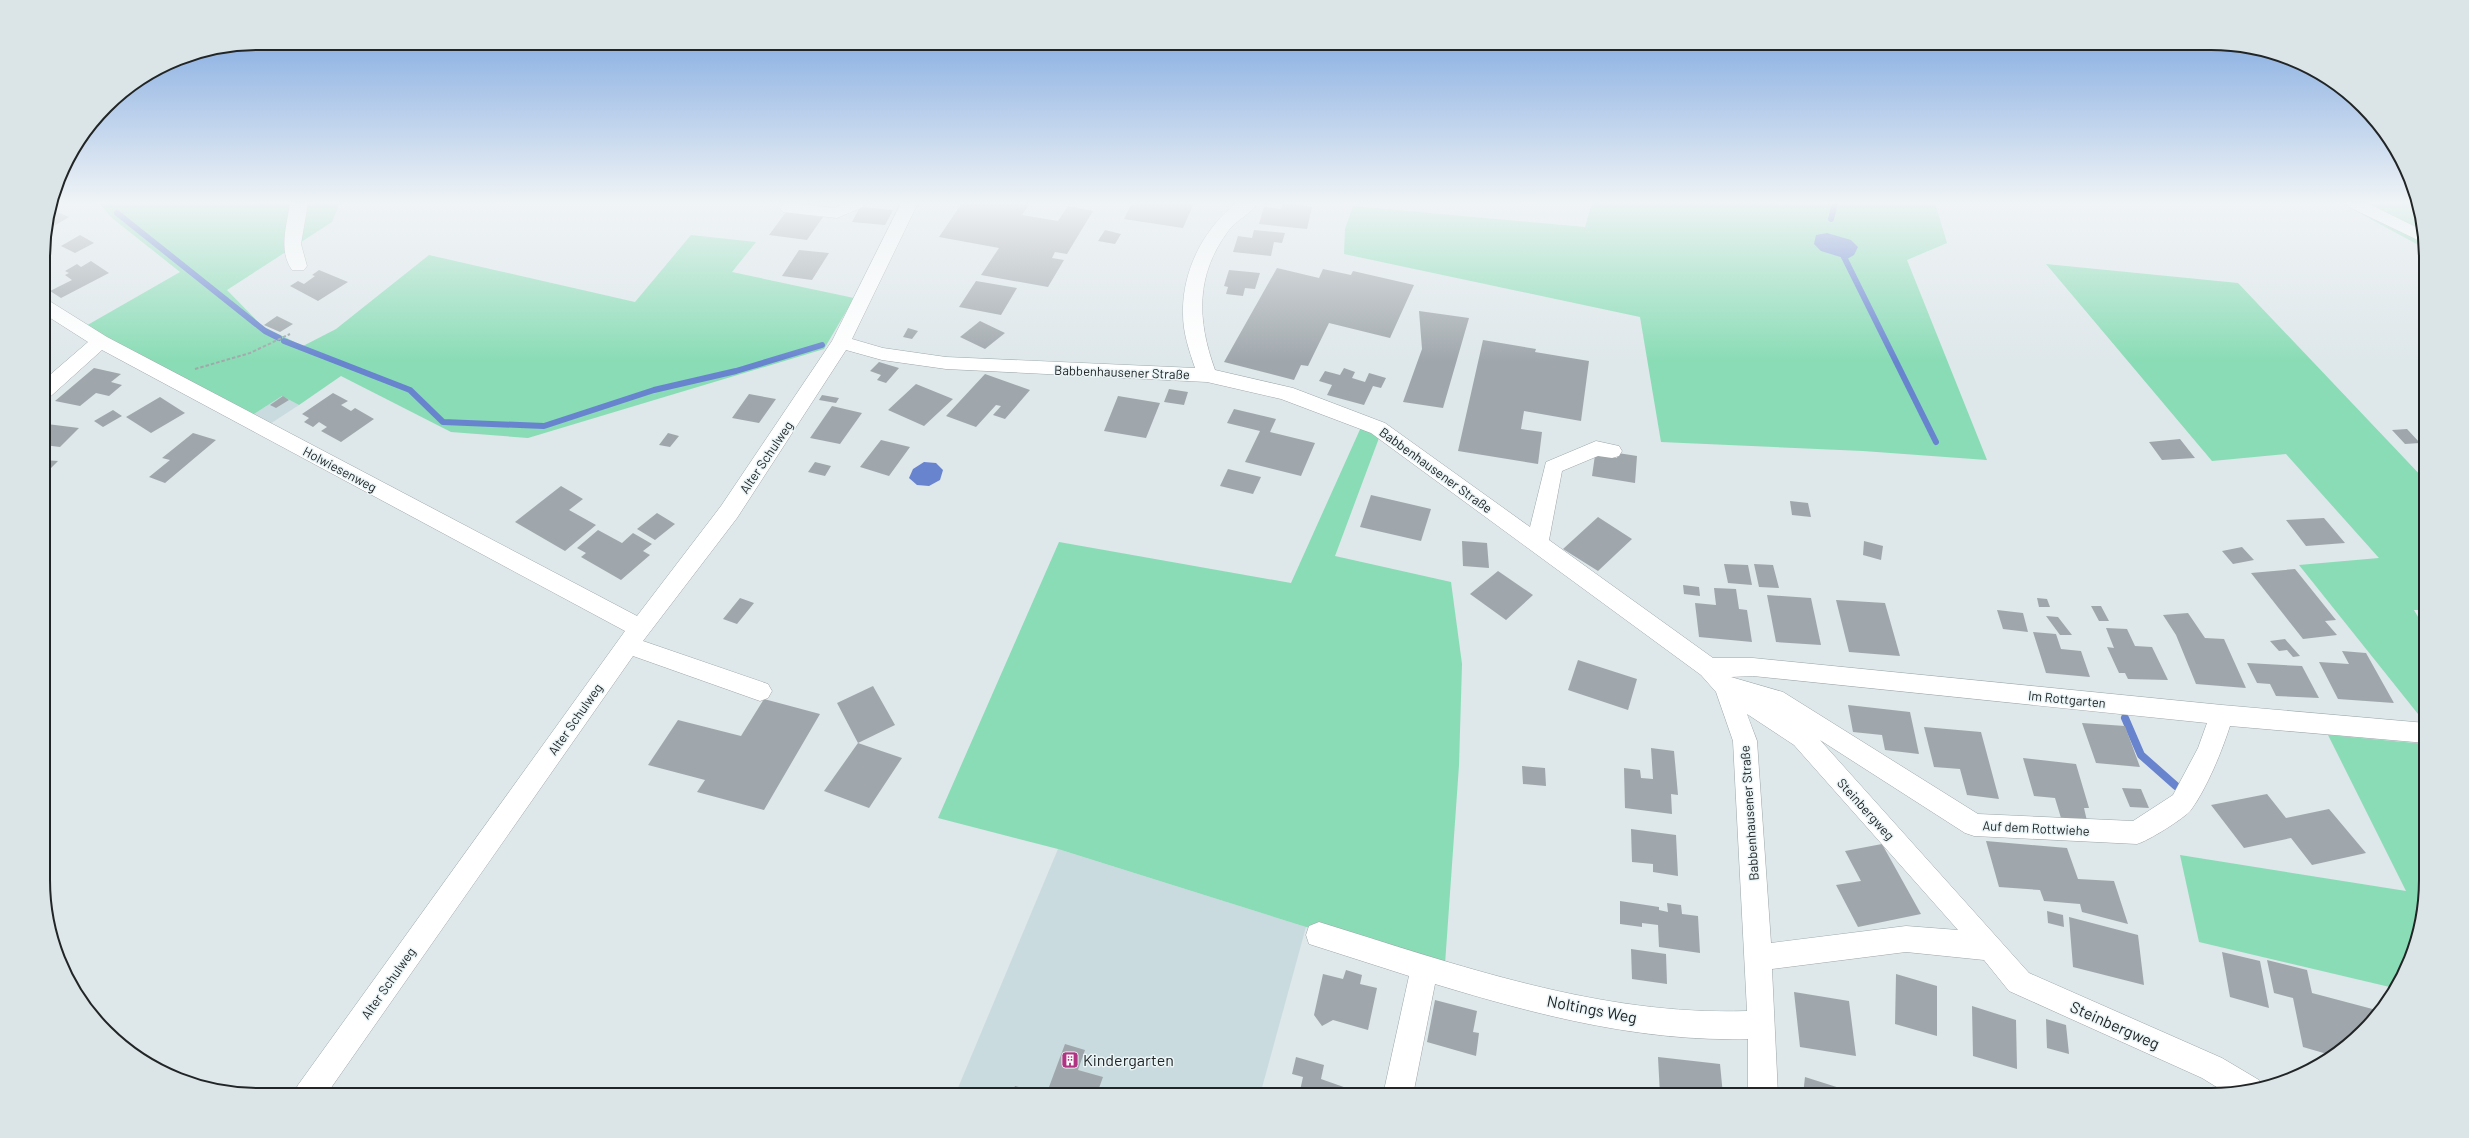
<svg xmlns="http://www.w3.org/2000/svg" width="2469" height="1138" viewBox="0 0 2469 1138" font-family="Barlow,sans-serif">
  <rect width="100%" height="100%" fill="#dee7ea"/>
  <!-- built -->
  <path fill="#c9dbdf" d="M282,396L299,405L256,433L240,423Z
    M1058,849L1306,927L1260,1095H955Z"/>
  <!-- green -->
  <path fill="#89dcb5" d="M99,203H340L332,222L227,290L262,326L303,346L336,329L429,255L635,302L691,235L756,242L732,272L854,298L824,349L528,438L451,432L341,376L299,405L282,396L240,423L77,331L180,272L112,218Z
    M1592,203H1935L1947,243L1907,260L1987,460L1863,451L1661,442L1640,317L1344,254L1345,229L1353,206L1585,227Z
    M2341,203H2417L2424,230V248Z
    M2046,264L2238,283L2425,480V610H2414L2425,629L2426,724L2299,565L2379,558L2286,454L2212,461Z
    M1362,425L1379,438L1335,556L1451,582L1462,664L1459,765L1445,964L1306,927L1058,849L938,818L1059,542L1291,583Z
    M2328,735L2426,744V881L2410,963L2394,988L2199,942L2180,855L2406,891Z"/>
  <!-- water -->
  <path fill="#6884cf" d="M1827,233L1851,240L1858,247L1854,255L1847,259L1821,251L1814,244L1816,235Z
    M924,462L936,463L943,470L940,480L929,486L917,485L909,478L913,469Z"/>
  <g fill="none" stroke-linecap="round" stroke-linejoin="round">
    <!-- stream-far1 -->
    <path stroke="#6884cf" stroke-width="6" d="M117,213L265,331L279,338
      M1831,219L1835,203
      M1842,253L1936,442
      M284,341L410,390L443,422L544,426L654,390L736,371L822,345"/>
    <!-- stream -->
    <path stroke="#6884cf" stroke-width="8" d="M2125,718L2141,755L2176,786"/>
  </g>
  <!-- building -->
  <path fill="#a0a7ac" d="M962,203H1030L1022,215L1058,221L1068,206L1093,211L1067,254L1055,252L1052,258L1064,260L1048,287L981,275L999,248L939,237Z
    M1132,203H1194L1183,228L1124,219Z
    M1283,203L1312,207L1307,229L1259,224L1264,207L1281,209Z
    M860,207L893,210L885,225L852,222Z
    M52,210L69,217L47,230L50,220Z
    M786,212L823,217L807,240L769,235Z
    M1105,230L1121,234L1115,244L1098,241Z
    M1254,230L1285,233L1282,243L1274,242L1271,256L1233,252L1238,236L1252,238Z
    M80,235L94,243L75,253L61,246Z
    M799,250L829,253L812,280L782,276Z
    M91,261L109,273L61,298L50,291L72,280L65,275L69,273L65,271L77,264L81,267Z
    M1277,268L1319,278L1323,269L1351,275L1353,271L1414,285L1390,338L1329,323L1308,366L1301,365L1294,380L1224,362Z
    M319,270L348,282L318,301L290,286L298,281L304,284L315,276L312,275Z
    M1229,270L1260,273L1255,289L1245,288L1243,296L1226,294L1228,287L1224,286Z
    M976,281L1017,288L1001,315L959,307Z
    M1419,311L1469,318L1443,408L1403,402L1422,349Z
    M277,316L293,324L280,332L264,325Z
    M980,321L1005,333L985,349L960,337Z
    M908,328L918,331L912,339L903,337Z
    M1483,340L1536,349L1535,352L1589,361L1581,421L1524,411L1521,429L1542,432L1538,464L1458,451Z
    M879,362L899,368L886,383L877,380L881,375L870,371Z
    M94,368L121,374L111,382L122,385L109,396L96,393L80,406L55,401Z
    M1344,368L1355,372L1352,378L1365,382L1369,373L1386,378L1381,388L1373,386L1364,405L1327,395L1332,385L1319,381L1325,371L1340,375Z
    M985,374L1030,390L1005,419L993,415L1001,406L996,405L976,427L946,416Z
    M916,384L953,399L924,426L888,410Z
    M1169,389L1188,392L1184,405L1164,402Z
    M333,393L348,401L341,405L351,411L355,408L374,419L341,442L321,431L327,427L319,422L313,427L304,422L309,418L302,414Z
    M749,394L776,399L759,423L732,418Z
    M822,395L839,398L836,403L819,400Z
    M283,396L289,400L276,408L270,405Z
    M1118,396L1160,403L1146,438L1104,431Z
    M160,397L185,413L151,433L126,417Z
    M832,406L862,413L840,444L810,438Z
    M1234,409L1276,419L1270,432L1315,443L1301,476L1245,462L1260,431L1227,423Z
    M113,410L122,416L103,427L94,421Z
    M47,424L79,428L60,447L44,445V427Z
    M2407,429L2420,443L2405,444L2392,430Z
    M193,433L216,440L165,483L149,477L170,460L162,458Z
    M668,433L679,436L670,447L659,445Z
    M2180,439L2195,458L2162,460L2149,442Z
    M881,440L910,447L889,476L860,467Z
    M1618,453L1637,456L1635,483L1592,476L1595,455L1617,458Z
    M44,460L58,461L48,471H44Z
    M815,462L831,466L825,476L808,472Z
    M1228,469L1261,477L1253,494L1220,486Z
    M561,486L583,499L569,510L596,525L565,551L515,522Z
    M1371,495L1431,509L1421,541L1360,527Z
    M1790,501L1808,503L1811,517L1792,515Z
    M657,513L675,524L655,540L637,529Z
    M1598,517L1632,539L1598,571L1563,549Z
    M2324,518L2345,543L2306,546L2286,520Z
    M598,530L622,543L633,533L652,544L643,551L650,555L621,580L581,557L586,553L577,548Z
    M1462,541L1487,543L1489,568L1463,566Z
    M1864,541L1883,546L1881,560L1863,555Z
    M2242,547L2254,560L2233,564L2222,551Z
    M1724,564L1748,565L1752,585L1728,583Z
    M1754,564L1773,565L1779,588L1759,587Z
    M2295,569L2336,620L2325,621L2337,635L2303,639L2251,573Z
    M1498,571L1533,595L1506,620L1470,594Z
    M1683,585L1699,587L1700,596L1684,594Z
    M1714,588L1736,589L1739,609L1747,610L1752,642L1699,637L1695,603L1716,605Z
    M1767,595L1811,598L1821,645L1776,642Z
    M740,598L754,603L737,624L723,619Z
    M2037,598L2047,599L2050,607H2039Z
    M1836,600L1885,603L1900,656L1849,652Z
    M2091,606H2101L2109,621H2099Z
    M1997,610L2023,613L2028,632L2003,629Z
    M2188,613L2205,638L2224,639L2246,688L2196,684L2176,635L2163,615Z
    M2046,616L2058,617L2072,635H2060Z
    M2106,628L2127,629L2135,646L2152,647L2168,680L2128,679L2125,673H2119L2107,647L2114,648Z
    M2033,632L2056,634L2061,649L2081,651L2090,677L2046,673Z
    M2285,639L2300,656L2293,657L2287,650L2279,651L2270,641Z
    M2342,651L2366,653L2394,703L2338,699L2319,662L2349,664Z
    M1578,660L1637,679L1628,710L1568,690Z
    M2247,663L2302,666L2319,698L2276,696L2270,684L2257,683Z
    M873,686L895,725L858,743L837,703Z
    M764,699L820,714L764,810L697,792L705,780L648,765L678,720L741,736Z
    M1848,705L1910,712L1919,754L1885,750L1882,735L1853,732Z
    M2082,723L2125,726L2140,767L2096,763Z
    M1924,727L1981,732L1999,799L1967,795L1960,769L1934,767Z
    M858,743L902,758L869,808L824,791Z
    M1651,748L1674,751L1678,795L1671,794L1672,814L1625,808L1624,768L1640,770L1641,778L1653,779Z
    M2023,758L2076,764L2089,808H2084L2087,821L2061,818L2055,798L2034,796Z
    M1522,766L1545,768L1546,786L1523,784Z
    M2122,788L2141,789L2149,808L2130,807Z
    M2267,794L2286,818L2329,809L2366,853L2312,865L2291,838L2244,848L2211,805Z
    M1631,829L1676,835L1678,876L1653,872V864L1632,862Z
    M1986,841L2067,848L2078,879L2114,881L2128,924L2082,912L2080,904L2044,901L2040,890L1999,887Z
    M1882,844L1921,914L1858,927L1836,885L1861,881L1845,851Z
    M1620,901L1659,907V910L1668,912L1667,903L1681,905L1682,914L1698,916L1700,953L1659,947L1658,925L1642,923V927L1620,924Z
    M2047,911L2063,915L2064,927L2048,923Z
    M2069,917L2138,935L2144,985L2073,967Z
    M1631,949L1666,954L1667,984L1632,979Z
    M2222,952L2260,961L2269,1008L2230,997Z
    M2267,960L2307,970L2312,993L2380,1011L2373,1022L2334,1056L2303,1047L2293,998L2274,993Z
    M1346,970L1362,975L1360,984L1377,988L1368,1030L1333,1020L1322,1026L1314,1015L1323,974L1343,979Z
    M1896,974L1937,986V1036L1895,1024Z
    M1794,992L1849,1001L1856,1056L1800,1047Z
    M1435,1000L1477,1011L1473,1032L1479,1033L1476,1056L1427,1042Z
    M1972,1006L2016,1020L2017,1069L1973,1056Z
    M2046,1019L2066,1025L2069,1054L2047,1048Z
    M1065,1044L1085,1050L1078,1070L1103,1077L1098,1091L1110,1095H1046Z
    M1296,1057L1324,1065L1321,1079L1355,1091L1354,1095H1299L1303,1077L1292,1074Z
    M1658,1057L1720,1064L1723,1095H1660Z
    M1805,1077L1846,1090V1095H1803Z
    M1015,1086L1045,1094V1095H1011Z"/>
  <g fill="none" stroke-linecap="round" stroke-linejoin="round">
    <!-- minor casing -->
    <g stroke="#9da6a8" stroke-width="1">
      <path id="minor" d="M290,203H308L301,244L307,266L304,270H292C278,250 287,225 290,203Z
        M789,203L834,208L845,203H866L863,207L837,218L783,212L780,208L783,204Z
        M901,203H918L852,339L883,348L946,357L1195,368C1189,350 1183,333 1183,314C1182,277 1198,240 1224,214C1228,210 1233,204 1239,203C1244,201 1252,203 1257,203C1253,213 1236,220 1229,230C1195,275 1197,320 1215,370L1293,388L1385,423L1530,527L1546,462L1596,441L1619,446L1622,451L1619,456L1612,458L1598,456L1562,471L1549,540L1713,658H1753L2222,705L2426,723V743L2230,726C2222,751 2207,788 2191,810C2185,818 2148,841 2137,844L1974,836L1965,833L1820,740L2029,973L2222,1058L2259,1080L2262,1087L2228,1094L2202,1078L2009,991L1984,960L1906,952L1772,969L1778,1095H1748V1039C1641,1042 1537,1015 1435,984L1413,1095H1383L1409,976L1309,944L1306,935L1309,926L1319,922C1458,965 1600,1016 1747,1011L1733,741L1716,692L1701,675L1371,433L1281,399L1207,382L946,369L882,360L846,350L737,518L643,641L768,684L772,691L768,698L760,701L633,656L326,1095H293L298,1085L625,631L102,350L51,396L44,398V380L88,342L44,314V300L51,302L107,337L168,369L637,616L721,506L832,341ZM1753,676L2207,723L2198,748L2173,795L2133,821L1978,814L1783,692L1731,677ZM1747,714L1794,745L1958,930L1906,926L1771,943L1757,741Z
        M2346,203H2367L2424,231V243L2349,207Z"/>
    </g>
    <!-- path -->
    <path stroke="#a0a8aa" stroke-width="2" stroke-dasharray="3.5 2" stroke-linecap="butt" d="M195,369L250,353L290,334"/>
    <!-- minor -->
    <use href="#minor" fill="#fff" fill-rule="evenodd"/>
  </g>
  <!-- sky -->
  <linearGradient id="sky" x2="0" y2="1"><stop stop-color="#75a1de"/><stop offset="0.56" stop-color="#f0f4f6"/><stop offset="1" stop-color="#f0f4f6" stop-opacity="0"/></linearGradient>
  <rect width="2469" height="362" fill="url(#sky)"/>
  <!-- icons -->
  <defs>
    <g id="building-square" transform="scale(0.9)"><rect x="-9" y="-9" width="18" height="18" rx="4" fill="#b13483" stroke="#ebf5f7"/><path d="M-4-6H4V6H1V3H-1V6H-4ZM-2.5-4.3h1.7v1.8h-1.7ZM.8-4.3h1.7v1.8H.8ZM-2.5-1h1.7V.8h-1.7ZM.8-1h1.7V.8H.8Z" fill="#fff"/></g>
  </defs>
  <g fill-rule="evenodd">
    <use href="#building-square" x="1070" y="1060"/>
  </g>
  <g text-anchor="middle" stroke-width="3" stroke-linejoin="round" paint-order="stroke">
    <!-- street labels -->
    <g font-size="13" fill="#212526" stroke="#ebf5f7">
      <text transform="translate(1122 372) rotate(2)" y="5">Babbenhausener Straße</text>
      <text transform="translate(766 457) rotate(-56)" y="5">Alter Schulweg</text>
      <text transform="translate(340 469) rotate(28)" y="5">Holwiesenweg</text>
      <text transform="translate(1436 470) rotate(36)" y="5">Babbenhausener Straße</text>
      <text transform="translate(2067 699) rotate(6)" y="5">Im Rottgarten</text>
      <text transform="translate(575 719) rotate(-55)" y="5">Alter Schulweg</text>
      <text transform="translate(1866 809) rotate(48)" y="5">Steinbergweg</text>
      <text transform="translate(1749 813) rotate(-94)" y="5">Babbenhausener Straße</text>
      <text transform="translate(2036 828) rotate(3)" y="5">Auf dem Rottwiehe</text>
      <text transform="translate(388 983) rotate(-55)" y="5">Alter Schulweg</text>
    </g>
    <!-- near-street labels -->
    <g font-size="16" fill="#212526" stroke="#ebf5f7">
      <text transform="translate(1592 1009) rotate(11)" y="6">Noltings Weg</text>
      <text transform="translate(2115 1025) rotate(24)" y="6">Steinbergweg</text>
    </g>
    <!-- near-poi labels -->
    <g font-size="16" fill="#212526" stroke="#ebf5f7" text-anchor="start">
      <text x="1083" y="1066">Kindergarten</text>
    </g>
  </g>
  <!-- crop -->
  <path d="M0 0H2469V1138H0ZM258 50H2211A208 208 0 0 1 2419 258V880A208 208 0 0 1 2211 1088H258A208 208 0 0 1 50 880V258A208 208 0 0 1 258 50Z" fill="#dbe4e6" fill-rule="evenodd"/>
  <path fill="none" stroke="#212526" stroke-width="2" d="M258 50H2211A208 208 0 0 1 2419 258V880A208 208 0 0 1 2211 1088H258A208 208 0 0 1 50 880V258A208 208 0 0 1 258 50Z"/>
</svg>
